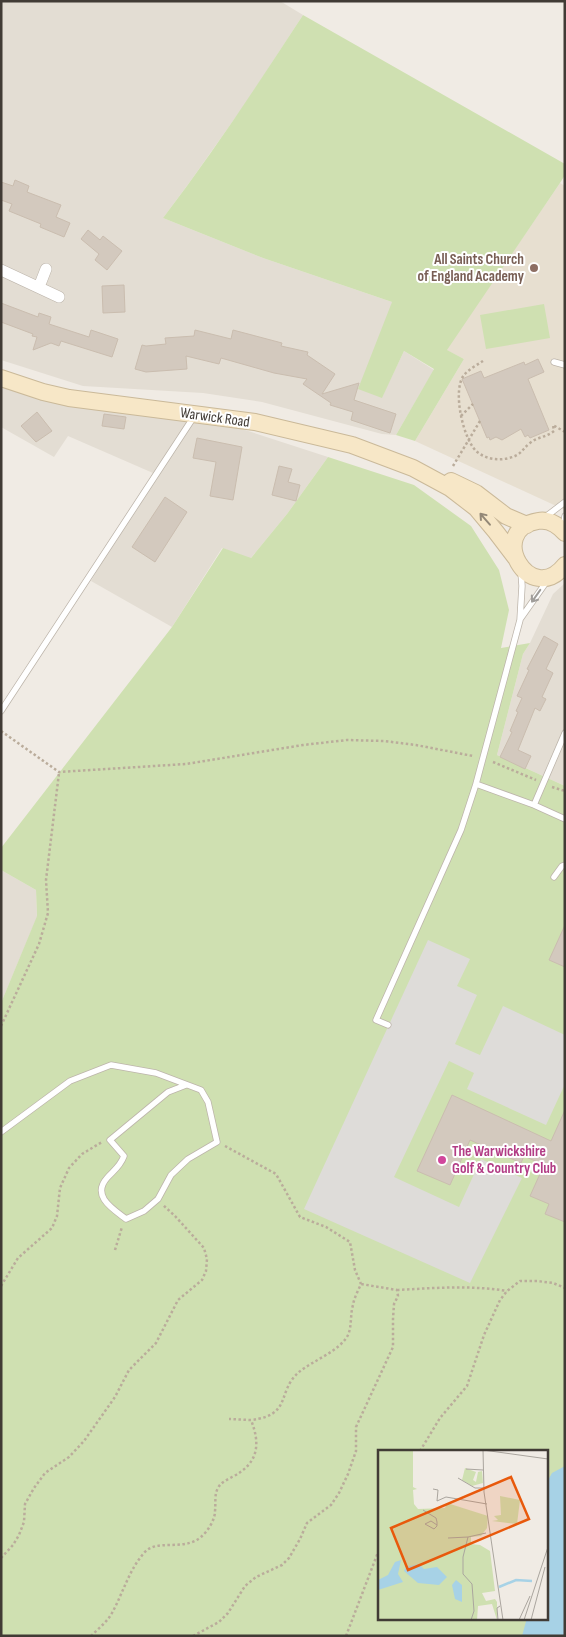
<svg xmlns="http://www.w3.org/2000/svg" width="566" height="1637" viewBox="0 0 566 1637" font-family="'Sofia Sans Condensed',sans-serif">
  <rect width="100%" height="100%" fill="#f0ebe4"/>
  <!-- residential -->
  <path fill="#e3ddd3" d="M1,1H280L303,15L245,104L189,183L163,218L263,258L392,302L382,397L404,351L434,370L396,435L382,434L262,402L203,393L83,386L1,360Z
    M1,381L175,419L242,429L328,457L287,514L250,559L222,548L172,627L91,581L153,473L68,436L54,457L1,427Z
    M565,583V786L497,755L523,654L530,643L553,594Z
    M1,870L36,890L37,917L1,1003Z"/>
  <!-- education -->
  <path fill="#e7dfd0" d="M560,183L565,186V510L415,441L464,359L446,350Z"/>
  <!-- green -->
  <path fill="#cfe0b1" fill-rule="evenodd" d="M303,15L565,164V175L560,183L447,350L464,359L415,441L396,435L434,369L404,351L382,398L358,389L392,302L263,258L163,218C213,153 258,84 303,15Z
    M544,304L550,338L486,349L480,315Z
    M328,457L414,485L471,526L499,570L509,610L501,648L530,643L523,654L497,755L565,786V1636H1V1003L37,916L36,890L1,870V848L172,627L223,548L251,558L287,514ZM380,1451H547V1618H380Z"/>
  <!-- parking -->
  <path fill="#dedcd9" d="M428,940L470,959L457,986L477,995L455,1044L480,1055L503,1006L565,1035V1084L546,1125L467,1089L474,1073L449,1061L394,1177L459,1207L481,1159L522,1178L470,1283L304,1209Z"/>
  <!-- water -->
  <path fill="#a7d2e6" d="M565,1466V1636H522L527,1618H547V1482L552,1473Z"/>
  <!-- building -->
  <path fill="#d3c9be" stroke="#cabdaf" d="M15,180L29,186L27,192L61,205L56,217L70,223L64,237L40,227L41,224L9,211L12,204L1,200V182L13,186Z
    M88,230L100,240L103,236L122,251L107,270L95,260L99,254L81,239Z
    M124,285L125,312L103,313L102,286Z
    M1,303L38,317L39,313L51,317L49,324L89,337L91,330L118,339L112,357L61,341L59,346L51,343L33,350L37,337L32,336L33,334L1,322Z
    M195,330L231,339L233,330L282,343L281,346L308,352L307,355L335,374L322,394L359,383L354,400L396,414L390,433L351,420L353,412L330,405L331,403L303,384L307,379L274,373L221,358L219,364L186,356L187,369L146,372L135,369L142,345L146,346L166,344L165,338L194,336Z
    M538,359L544,372L528,379L549,430L530,438L528,435L525,437L521,429L502,440L496,437L490,440L489,437L487,438L462,379L481,371L484,378L524,362L525,365Z
    M37,412L52,431L36,442L21,426Z
    M104,414L126,417L124,429L102,426Z
    M197,438L242,447L233,500L210,496L216,462L193,458Z
    M279,466L292,469L288,482L300,485L296,501L272,495Z
    M165,497L187,512L155,562L132,547Z
    M544,636L558,644L546,669L553,673L542,697L546,699L540,711L535,708L518,750L531,756L525,769L500,757L512,732L510,731L518,712L516,711L522,698L517,696L529,670L527,669Z
    M565,925V967L549,960Z
    M452,1095L551,1141L565,1110V1222L545,1214L549,1204L530,1196L544,1165L524,1156L521,1163L470,1140L450,1185L417,1171Z"/>
  <g fill="none" stroke-linecap="round" stroke-linejoin="round">
    <!-- lane casing -->
    <g stroke="#bdb5ab" stroke-width="7">
      <path id="lane" d="M554,362L565,365
        M544,518L565,502
        M563,528L565,516
        M521,572L522,586L520,620L476,784L534,805L565,819
        M521,618L547,581
        M1,711L195,415
        M534,805L565,733
        M554,877L562,866L565,865
        M388,1025L376,1020L461,830L476,784
        M1,1132L70,1081L111,1065L156,1073L201,1090L208,1102L217,1142L188,1159L171,1175L158,1199L144,1211L126,1219C113,1209 91,1196 107,1178C113,1171 120,1167 124,1156L110,1140L168,1092L186,1085"/>
    </g>
    <!-- street casing -->
    <g stroke="#bdb5ab" stroke-width="12">
      <path id="street" d="M1,270L59,297
        M39,287L46,269"/>
    </g>
    <!-- secondary casing -->
    <g stroke="#cab999" stroke-width="18">
      <path id="secondary" d="M1,378L43,392L69,398L255,422L352,445L413,468L450,488L476,508L496,532L515,557
        M451,481L476,493L506,516L527,525
        M565,533C558,525 549,519 538,521C485,530 530,609 565,565"/>
    </g>
    <!-- path -->
    <path stroke="#baac9b" stroke-width="2.5" stroke-dasharray="2.5 2.5" stroke-linecap="butt" d="M483,361C477,365 469,369 464,375C452,390 463,438 476,451C485,459 498,461 509,458C522,455 522,449 530,443C537,437 547,437 554,431L553,425L565,432
      M461,416L473,404
      M453,466L480,421
      M1,731L59,772L186,764L303,745L347,740L384,741L416,745L473,756
      M493,762L536,780
      M552,787L565,791
      M1,1026L39,944L48,913L46,880L59,773
      M225,1146L276,1174L300,1217L326,1227L350,1242L355,1270L361,1284C358,1291 354,1298 353,1305C350,1315 352,1326 348,1335C340,1351 312,1361 299,1372C276,1392 293,1415 251,1420
      M115,1250L122,1227
      M1,1286L18,1258L52,1228L57,1216L60,1188L69,1168L82,1154L102,1142
      M397,1290C434,1288 471,1285 507,1291
      M420,1451L440,1418L467,1386L484,1335L500,1300L507,1291L520,1281H537L553,1283L565,1288
      M1,1558L13,1545L19,1535L24,1522L25,1504L34,1488L45,1473L69,1457L84,1441L115,1397L129,1370L156,1343L178,1300L202,1280L206,1271L207,1259L204,1248L175,1216L163,1205
      M91,1636C98,1629 107,1622 112,1613C123,1593 129,1570 144,1553C156,1538 183,1552 201,1537C208,1531 215,1520 215,1511C216,1503 214,1495 218,1488C221,1482 227,1480 232,1477C258,1464 261,1445 251,1420L229,1419
      M193,1636L219,1622L228,1613L245,1586L256,1577L282,1565L289,1558L300,1539L307,1523L331,1505L339,1493L348,1474L356,1451V1427L393,1347V1319L394,1304L398,1296L397,1290L361,1284
      M346,1636L380,1547"/>
    <!-- lane -->
    <use href="#lane" stroke="#fff" stroke-width="5.5"/>
    <!-- street -->
    <use href="#street" stroke="#fff" stroke-width="11"/>
    <!-- secondary -->
    <use href="#secondary" stroke="#f7e7c7" stroke-width="16"/>
  </g>
  <!-- one-way arrows -->
  <defs><path id="oneway-shaft" d="M-6 0H5M1.5-3L5.5 0L1.5 3" fill="none" stroke-width="1.6" stroke-linecap="round" stroke-linejoin="round" transform="scale(1.25)"/></defs>
  <use stroke="#938877" href="#oneway-shaft" transform="translate(485 519) rotate(-131)"/>
  <use stroke="#a09d9a" href="#oneway-shaft" transform="translate(536 596) rotate(125)"/>
  <!-- markers -->
  <circle fill="#8d6e63" stroke="#fff" stroke-width="2" cx="534" cy="268" r="5"/>
  <circle fill="#d1479c" stroke="#fff" stroke-width="2" cx="442" cy="1160" r="5"/>
  <g text-anchor="middle" stroke-width="4" stroke-linejoin="round" paint-order="stroke">
    <!-- education labels -->
    <g font-size="15" font-weight="bold" fill="#785e54" stroke="#fff" text-anchor="end">
      <text x="524" y="264">All Saints Church<tspan x="524" dy="17">of England Academy</tspan></text>
    </g>
    <!-- street labels -->
    <g font-size="15" fill="#413b35" stroke="#fff">
      <text transform="translate(215 417) rotate(8)" y="5">Warwick Road</text>
    </g>
    <!-- hotel labels -->
    <g font-size="15" font-weight="bold" fill="#b23c85" stroke="#fff" text-anchor="start">
      <text x="452" y="1156">The Warwickshire<tspan x="452" dy="17">Golf &amp; Country Club</tspan></text>
    </g>
  </g>
  <!-- overview -->
  <g transform="translate(378 1450)">
    <rect width="170" height="170" fill="#f0ebe4"/>
    <path d="M0,0H35V37L39,39L35,40L36,54L40,59L67,58L69,53L110,66L109,78L103,86L93,87V94L102,95L112,101L117,141L104,143L108,151L117,149L119,152V170L114,154L100,156L99,170H0ZM87,18L98,22L95,30L98,32L100,22L104,21L105,33L94,36L84,30ZM122,46L142,50L139,74L114,71L120,70L116,66L123,65Z" fill="#cfe0b1"/>
    <path d="M23,110L20,124L25,132L0,140V130L10,125L17,112ZM41,114L46,119L59,117L69,127L61,135L40,133L26,121L28,117ZM78,130L84,135V152L77,149L74,135Z" fill="#a7d2e6"/>
    <path fill="none" stroke="#a7d2e6" stroke-width="2.5" d="M121,137L138,130L154,131"/>
    <path fill="none" stroke="#aaa59e" stroke-width="1" d="M105,0L106,42L125,170M105,0L170,9M88,19L105,20M80,28L97,38H106M55,39L60,40L59,51L68,47L109,54M45,60L58,68L59,72V76L56,79L47,74L53,71L59,75M70,88L90,87M93,170L96,161L94,134L85,124V107L90,87L108,83M120,170L119,158L122,156M141,170L152,146M146,170L170,97M153,170L167,117"/>
    <path fill="#e8590c" fill-opacity="0.15" stroke="#e8590c" stroke-width="2.5" d="M133,27L151,69L30,120L13,78Z"/>
    <rect width="170" height="170" fill="none" stroke="#413b35" stroke-width="2.5"/>
  </g>
  <!-- border -->
  <rect width="566" height="1637" fill="none" stroke="#413b35" stroke-width="5"/>
</svg>
